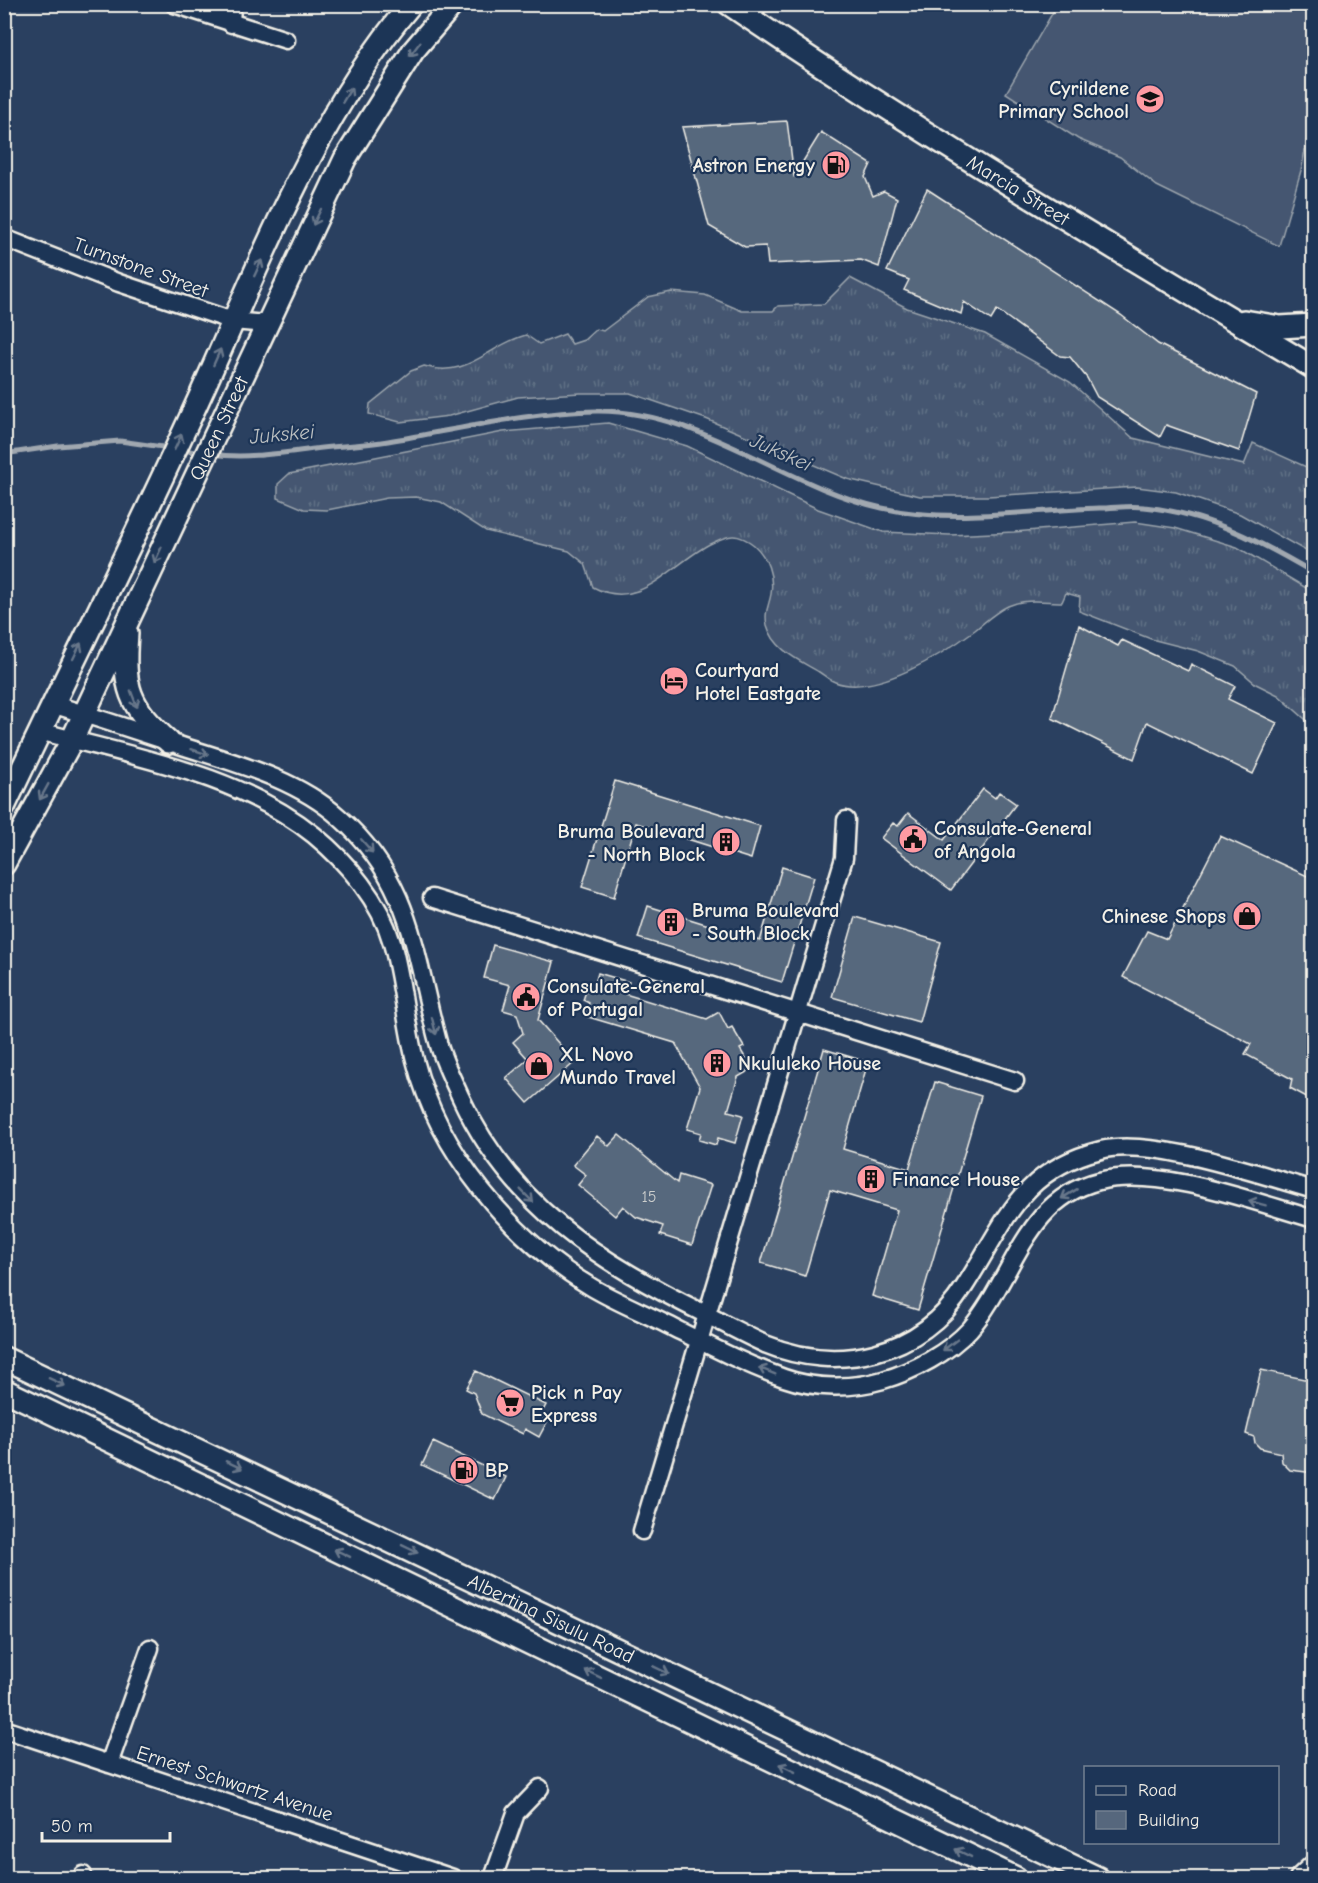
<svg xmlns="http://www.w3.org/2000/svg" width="1318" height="1883" viewBox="0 0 1318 1883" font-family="'Comic Neue',sans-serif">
  <defs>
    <pattern id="grass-tufts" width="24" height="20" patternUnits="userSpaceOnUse" patternTransform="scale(1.5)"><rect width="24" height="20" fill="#445771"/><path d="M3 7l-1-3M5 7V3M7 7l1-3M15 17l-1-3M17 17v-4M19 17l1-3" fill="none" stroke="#607085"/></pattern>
  </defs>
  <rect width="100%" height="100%" fill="#2a4060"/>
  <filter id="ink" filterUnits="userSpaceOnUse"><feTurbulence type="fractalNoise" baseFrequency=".0167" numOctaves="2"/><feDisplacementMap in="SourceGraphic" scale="12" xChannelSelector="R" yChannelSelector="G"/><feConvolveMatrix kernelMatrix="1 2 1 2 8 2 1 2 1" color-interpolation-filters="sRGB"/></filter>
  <g filter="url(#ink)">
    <!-- grass -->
    <path fill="url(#grass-tufts)" stroke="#9ca4ac" stroke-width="1.5" d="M850,278L907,308L985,334L1070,382L1133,438L1244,465L1253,443L1313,470V555L1240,514L1176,492L1137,487L988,496H920L847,479L706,419L630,393H580L518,397L449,416L400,422L369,414L370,404L411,371L424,366C468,380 488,345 526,335L539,344L565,334L572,344L584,340L596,329L603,331L648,297L671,292L705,295L742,311H773L778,306L824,304Z
      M608,423L687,446L818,509L883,532L950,535L1014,532L1135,522L1175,528L1237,547L1313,592V726L1278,695L1256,684L1235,666L1198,651L1151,639L1079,611L1080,597L1066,593L1062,602C1045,602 1025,598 1008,606C995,612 986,621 975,630C943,654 876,697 835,682C829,680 824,675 819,672C799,660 774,650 767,625C764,612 769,606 771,594C774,575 767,557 754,545C749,541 740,536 733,536C726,536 718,540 712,543C672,562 641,613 593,587L585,564L569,551L486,531L441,502L416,497L387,498L327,510L304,509L278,498V484L289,474L503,432Z"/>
    <!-- pitch -->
    <path fill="#445771" stroke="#9ca4ac" stroke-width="1.5" d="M1057,5H1313L1314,91L1309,127L1302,167L1279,246L1157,186L1120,157L1078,139L1006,93Z"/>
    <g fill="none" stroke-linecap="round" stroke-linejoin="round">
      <!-- stream -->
      <path stroke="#a1a8b0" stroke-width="5" d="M182,450L202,453
        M4,454L58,446L120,441L170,448
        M212,454C245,459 281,453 314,449C339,446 364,445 388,441C458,430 526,412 597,411C700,410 784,486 882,508C952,524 1028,510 1099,508C1114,508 1130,505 1144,507C1207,513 1261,542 1314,573"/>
    </g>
    <!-- building -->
    <path fill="#56677d" stroke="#f4f1e8" stroke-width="1.5" d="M787,121L794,176L821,132L871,164L865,177L873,196L884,191L897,198L879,267L861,260L768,264L766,246L745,247L709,226L682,127Z
      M927,189L1121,315L1158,344L1256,394L1239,451L1166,425L1160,437L1097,397L1087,378L1070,357L1060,356L997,310L991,320L964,302L961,314L904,290L909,280L887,271Z
      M1079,625L1118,646L1122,640L1188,671L1191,664L1235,686L1228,699L1277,723L1253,774L1147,722L1134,759L1052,718Z
      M615,781L760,826L751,859L636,823L614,897L582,887Z
      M983,789L995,798L999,792L1016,804L951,890L881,838L893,823L898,826L908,813L944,840Z
      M1220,836L1314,879V1101L1290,1088L1292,1079L1245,1054L1251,1044L1123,977L1147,931L1167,939Z
      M782,867L814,877L782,982L638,938L648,906L760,941Z
      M855,917L941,942L919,1022L832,997Z
      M493,945L554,962L538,1020L575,1062L528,1103L506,1078L528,1059L513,1042L523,1033L517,1014L503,1010L510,985L484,978Z
      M598,973L629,982L625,994L707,1019L719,1012L728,1029L732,1027L744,1047L740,1049L752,1069L738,1077L728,1111L743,1115L735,1143L718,1138L716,1145L699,1140L701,1133L687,1129L700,1087L675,1043L585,1016L589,1003L583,1000L588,985L594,987Z
      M824,1049L868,1062L843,1149L909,1169L935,1082L981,1096L918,1310L872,1296L897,1210L830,1190L805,1276L761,1263Z
      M619,1135L677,1183L679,1175L711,1185L692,1245L660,1235L663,1226L636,1217L623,1206L615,1216L578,1185L586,1175L573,1165L597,1136L609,1146Z
      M1261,1370L1314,1381V1473L1290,1470L1282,1462L1281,1453L1260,1448L1255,1443L1254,1437L1246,1434Z
      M476,1371L546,1405L540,1416L548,1420L539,1437L525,1429L523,1434L482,1414L474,1393L466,1389Z
      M433,1442L506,1477L495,1500L422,1465Z"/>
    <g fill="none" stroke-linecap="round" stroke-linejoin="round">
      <!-- minor casing -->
      <g stroke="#f4f1e8" stroke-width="21">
        <path id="minor" d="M174,4L286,40
          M750,19L758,4
          M231,24L232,4
          M4,238L119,283L233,321L265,324
          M52,704C94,717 137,731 179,745C234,763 295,778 339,817C413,882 414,954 438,1042C443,1061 452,1078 460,1096C511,1207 600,1262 705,1314C725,1324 745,1335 765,1344C838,1374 920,1356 964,1287C1005,1224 1019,1170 1101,1150C1153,1137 1260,1175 1314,1190
          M40,731C132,757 237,773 314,835C348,863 380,901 392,943C403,981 405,1021 415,1060C438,1152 512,1240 593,1288C617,1302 644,1313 668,1325C706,1344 744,1364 784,1378C815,1389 852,1389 883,1380C914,1371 948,1353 970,1329C1014,1278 1025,1199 1099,1181C1158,1166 1255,1202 1314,1219
          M432,898L1015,1081
          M642,1531L844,858L846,820
          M4,1729L453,1878
          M109,1764L150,1648
          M81,1878L83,1875
          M493,1878L516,1813L540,1788"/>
      </g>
      <!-- major casing -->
      <g stroke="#f4f1e8" stroke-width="26">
        <g id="major">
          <path id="s1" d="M729,4C918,133 1117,250 1314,368"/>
          <path d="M1244,321L1280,327L1314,325"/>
          <path d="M127,633C123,688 128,705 169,742"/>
          <path d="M4,807C69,669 138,533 201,394C261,261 315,118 411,4"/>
          <path id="s2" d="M4,864L72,740L345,159L413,51L453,4"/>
          <path id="s3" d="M4,1358L1098,1878"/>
          <path d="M4,1390L1016,1878"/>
          <path d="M1301,1878L1314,1866"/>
        </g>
      </g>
      <!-- minor -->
      <use href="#minor" stroke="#1d3557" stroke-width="16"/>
      <!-- major -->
      <use href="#major" stroke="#1d3557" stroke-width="21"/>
    </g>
    <!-- one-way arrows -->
    <defs><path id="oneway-shaft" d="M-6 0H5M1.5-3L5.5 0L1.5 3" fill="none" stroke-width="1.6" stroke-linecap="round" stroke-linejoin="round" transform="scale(1.5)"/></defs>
    <g stroke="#68778a">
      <use href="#oneway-shaft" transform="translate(415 49) rotate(127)"/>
      <use href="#oneway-shaft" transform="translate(347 95) rotate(-59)"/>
      <use href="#oneway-shaft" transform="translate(317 217) rotate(116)"/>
      <use href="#oneway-shaft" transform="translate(258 268) rotate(-65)"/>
      <use href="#oneway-shaft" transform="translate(217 357) rotate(-66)"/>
      <use href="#oneway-shaft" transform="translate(178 442) rotate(-65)"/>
      <use href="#oneway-shaft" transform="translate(158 555) rotate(114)"/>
      <use href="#oneway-shaft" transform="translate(77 651) rotate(-64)"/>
      <use href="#oneway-shaft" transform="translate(134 699) rotate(69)"/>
      <use href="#oneway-shaft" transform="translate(200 752) rotate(18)"/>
      <use href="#oneway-shaft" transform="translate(44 792) rotate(119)"/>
      <use href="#oneway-shaft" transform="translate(367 846) rotate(49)"/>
      <use href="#oneway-shaft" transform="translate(434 1026) rotate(76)"/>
      <use href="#oneway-shaft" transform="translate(1069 1194) rotate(149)"/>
      <use href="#oneway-shaft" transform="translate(527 1196) rotate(45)"/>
      <use href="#oneway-shaft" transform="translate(1257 1203) rotate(-165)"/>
      <use href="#oneway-shaft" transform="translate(950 1345) rotate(143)"/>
      <use href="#oneway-shaft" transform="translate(767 1371) rotate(-158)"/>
      <use href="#oneway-shaft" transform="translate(57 1382) rotate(25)"/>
      <use href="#oneway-shaft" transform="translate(234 1465) rotate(25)"/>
      <use href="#oneway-shaft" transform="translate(410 1549) rotate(26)"/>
      <use href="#oneway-shaft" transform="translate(342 1553) rotate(-154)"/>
      <use href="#oneway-shaft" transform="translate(661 1670) rotate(26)"/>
      <use href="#oneway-shaft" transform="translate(593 1674) rotate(-154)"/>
      <use href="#oneway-shaft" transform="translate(787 1768) rotate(-154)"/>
      <use href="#oneway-shaft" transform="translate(963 1853) rotate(-154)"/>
    </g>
  </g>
  <!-- icons -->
  <defs>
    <g id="school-disc" transform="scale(1.5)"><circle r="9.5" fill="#ff9aa2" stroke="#1d3557"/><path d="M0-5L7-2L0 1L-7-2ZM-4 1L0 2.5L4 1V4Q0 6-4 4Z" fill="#111"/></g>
    <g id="fuel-disc" transform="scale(1.5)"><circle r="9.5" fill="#ff9aa2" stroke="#1d3557"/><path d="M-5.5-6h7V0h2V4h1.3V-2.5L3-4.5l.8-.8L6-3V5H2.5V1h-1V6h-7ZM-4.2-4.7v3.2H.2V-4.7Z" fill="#111"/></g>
    <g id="hotel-disc" transform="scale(1.5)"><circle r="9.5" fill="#ff9aa2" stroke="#1d3557"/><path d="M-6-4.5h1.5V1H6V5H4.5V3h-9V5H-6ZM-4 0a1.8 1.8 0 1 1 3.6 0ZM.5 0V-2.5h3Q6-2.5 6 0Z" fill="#111"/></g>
    <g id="civic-disc" transform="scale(1.5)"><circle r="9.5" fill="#ff9aa2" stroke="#1d3557"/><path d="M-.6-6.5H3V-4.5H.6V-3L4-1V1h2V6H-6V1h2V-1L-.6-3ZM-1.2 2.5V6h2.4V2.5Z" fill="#111"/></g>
    <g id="building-disc" transform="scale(1.5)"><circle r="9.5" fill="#ff9aa2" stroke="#1d3557"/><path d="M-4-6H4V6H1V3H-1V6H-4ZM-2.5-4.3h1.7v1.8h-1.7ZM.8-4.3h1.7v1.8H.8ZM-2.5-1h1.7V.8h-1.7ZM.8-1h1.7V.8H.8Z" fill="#111"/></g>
    <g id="shop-disc" transform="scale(1.5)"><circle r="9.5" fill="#ff9aa2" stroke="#1d3557"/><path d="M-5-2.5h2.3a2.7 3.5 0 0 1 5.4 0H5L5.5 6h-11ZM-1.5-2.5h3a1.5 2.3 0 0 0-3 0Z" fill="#111"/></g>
    <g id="supermarket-disc" transform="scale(1.5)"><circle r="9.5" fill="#ff9aa2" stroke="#1d3557"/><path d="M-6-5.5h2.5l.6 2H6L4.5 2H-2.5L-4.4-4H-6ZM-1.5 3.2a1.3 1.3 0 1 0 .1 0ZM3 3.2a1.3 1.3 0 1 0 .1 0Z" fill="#111"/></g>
  </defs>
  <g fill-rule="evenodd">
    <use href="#school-disc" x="1150" y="99"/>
    <use href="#fuel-disc" x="836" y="165"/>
    <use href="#hotel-disc" x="674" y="681"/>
    <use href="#civic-disc" x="913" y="839"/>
    <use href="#building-disc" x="726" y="842"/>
    <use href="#shop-disc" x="1247" y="916"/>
    <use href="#building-disc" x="671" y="922"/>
    <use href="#civic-disc" x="526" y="997"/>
    <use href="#building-disc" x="717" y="1063"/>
    <use href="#shop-disc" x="539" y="1066"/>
    <use href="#building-disc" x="871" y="1179"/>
    <use href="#supermarket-disc" x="510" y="1403"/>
    <use href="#fuel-disc" x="464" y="1470"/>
  </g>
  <g text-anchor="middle" stroke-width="4.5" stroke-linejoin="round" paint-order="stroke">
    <!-- number labels -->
    <g font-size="16" fill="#cccecd">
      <text x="649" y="1202">15</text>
    </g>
    <!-- poi labels -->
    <g font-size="20" font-weight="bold" fill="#f4f1e8" stroke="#1d3557" text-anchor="start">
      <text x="1129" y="95" text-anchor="end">Cyrildene<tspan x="1129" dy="23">Primary School</tspan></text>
      <text x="815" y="172" text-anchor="end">Astron Energy</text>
      <text x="695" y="677">Courtyard<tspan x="695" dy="23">Hotel Eastgate</tspan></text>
      <text x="934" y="835">Consulate-General<tspan x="934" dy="23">of Angola</tspan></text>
      <text x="705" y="838" text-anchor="end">Bruma Boulevard<tspan x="705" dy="23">- North Block</tspan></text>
      <text x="692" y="917">Bruma Boulevard<tspan x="692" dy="23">- South Block</tspan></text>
      <text x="1226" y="923" text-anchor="end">Chinese Shops</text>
      <text x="547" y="993">Consulate-General<tspan x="547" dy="23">of Portugal</tspan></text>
      <text x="560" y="1061">XL Novo<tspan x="560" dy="23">Mundo Travel</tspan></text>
      <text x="738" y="1070">Nkululeko House</text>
      <text x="892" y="1186">Finance House</text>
      <text x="531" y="1399">Pick n Pay<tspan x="531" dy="23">Express</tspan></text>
      <text x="485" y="1477">BP</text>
    </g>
    <!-- street labels -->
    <g font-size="20" fill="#f4f1e8" stroke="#1d3557">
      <text dy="7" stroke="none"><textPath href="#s1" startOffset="344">Marcia Street</textPath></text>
      <text transform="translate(141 267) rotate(20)" y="7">Turnstone Street</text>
      <text dy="7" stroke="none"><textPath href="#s2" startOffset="486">Queen Street</textPath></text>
      <text dy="7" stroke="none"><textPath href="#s3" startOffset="606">Albertina Sisulu Road</textPath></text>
      <text transform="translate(235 1783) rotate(18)" y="7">Ernest Schwartz Avenue</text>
    </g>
    <!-- water labels -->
    <g font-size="21" font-style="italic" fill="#bdc1c2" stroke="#1d3557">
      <text transform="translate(282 434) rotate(-5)" y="7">Jukskei</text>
      <text transform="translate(781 452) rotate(24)" y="7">Jukskei</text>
    </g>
  </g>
  <!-- margin -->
  <rect width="1318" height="1883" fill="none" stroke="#1d3557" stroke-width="24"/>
  <rect x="12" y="12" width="1294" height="1859" fill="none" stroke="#f4f1e8" stroke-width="2" filter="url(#ink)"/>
  <!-- legend -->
  <rect x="1084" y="1766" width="195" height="78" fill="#1d3557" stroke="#738091" stroke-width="1.5"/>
  <rect x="1096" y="1786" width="30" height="9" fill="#1d3557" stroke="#738091" stroke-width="1.5"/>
  <text x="1138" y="1796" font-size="18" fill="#f4f1e8">Road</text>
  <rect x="1096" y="1811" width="30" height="18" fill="#56677d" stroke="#738091" stroke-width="1.5"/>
  <text x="1138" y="1826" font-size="18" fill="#f4f1e8">Building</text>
  <!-- scale -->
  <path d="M42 1832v9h128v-9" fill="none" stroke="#f4f1e8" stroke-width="3"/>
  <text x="51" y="1832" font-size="18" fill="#f4f1e8" stroke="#1d3557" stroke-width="4.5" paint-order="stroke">50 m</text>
</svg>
